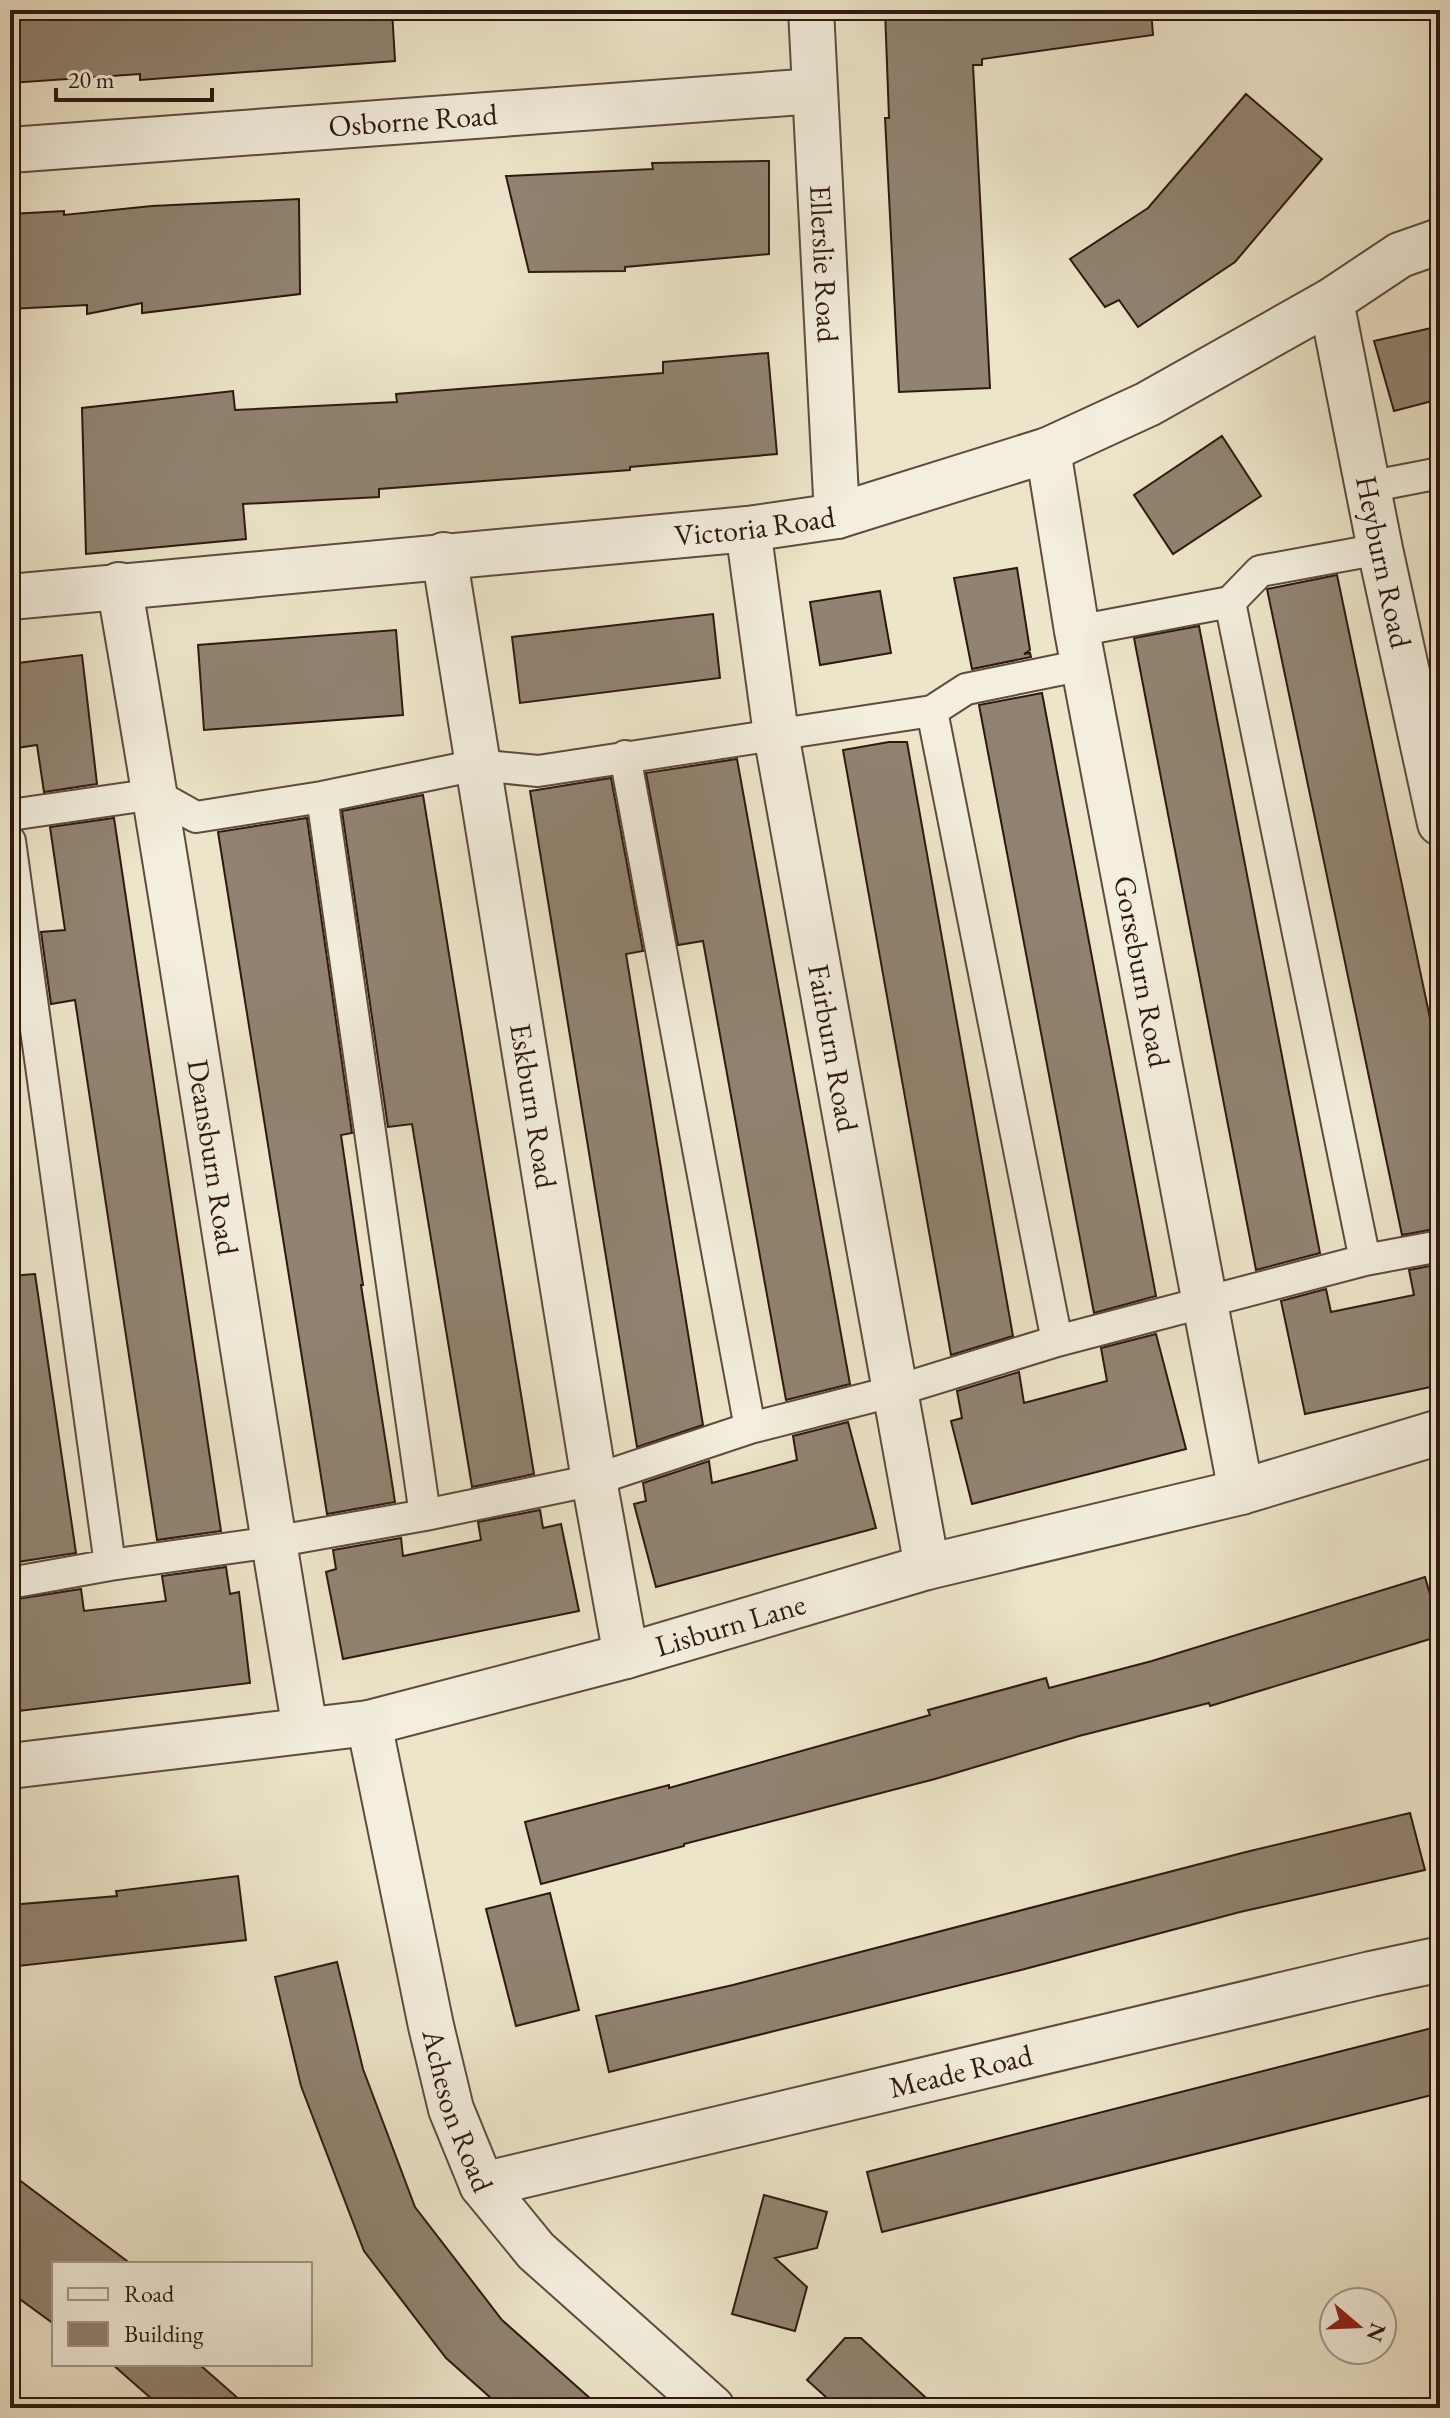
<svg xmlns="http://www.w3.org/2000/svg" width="1450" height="2418" viewBox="0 0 1450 2418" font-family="'EB Garamond',serif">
  <rect width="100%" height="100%" fill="#ede5ca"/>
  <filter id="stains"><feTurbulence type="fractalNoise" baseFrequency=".0025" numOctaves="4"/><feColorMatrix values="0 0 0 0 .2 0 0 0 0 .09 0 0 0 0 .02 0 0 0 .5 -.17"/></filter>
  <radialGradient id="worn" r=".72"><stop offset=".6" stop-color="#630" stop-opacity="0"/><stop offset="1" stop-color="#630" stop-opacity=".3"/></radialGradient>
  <!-- building -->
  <path fill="#918371" stroke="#2e1810" stroke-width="2" d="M54,10H392L395,61L140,80V74L10,83V13Z
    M885,10H1151L1153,35L982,59V65H973L990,388L899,392L885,118H889Z
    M1246,94L1322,159L1235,262L1138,327L1119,300L1105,307L1070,259L1148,208Z
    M769,161V254L625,267V271L529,272L506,176L653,169L652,163Z
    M299,199L300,294L142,313V303L87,314V305L10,309V214L64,211V215L152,206Z
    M1440,326V399L1394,411L1374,341Z
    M768,353L777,454L630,467V470L379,489V497L243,504L246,539L86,554L82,408L233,391L235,410L397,402L396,394L663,373V362Z
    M1222,436L1261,496L1173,554L1134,495Z
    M1017,568L1030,650L1024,654L1030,653L1031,657L972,669L954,578Z
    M1337,575L1440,1066V1228L1402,1235L1267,589Z
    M880,591L891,653L820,665L810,602Z
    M713,614L720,678L520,703L512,637Z
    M1199,626L1320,1253L1256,1270L1134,638Z
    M396,630L403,715L204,730L198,645Z
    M82,655L97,784L44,792L37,745L10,749V664Z
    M1042,693L1156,1296L1094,1313L979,705Z
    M889,742H907L1013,1336L951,1355L843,750Z
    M737,759L850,1384L786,1400L703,941L678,945L646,773Z
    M611,778L643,951L626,954L703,1425L637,1447L530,791Z
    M423,795L534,1474L472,1487L412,1124L388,1127L342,811Z
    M114,818L221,1531L157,1540L75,1000L51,1004L41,932L65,930L50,827Z
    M307,818L352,1133L341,1135L363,1285H361L395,1502L327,1514L218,832Z
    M1440,1264V1385L1305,1414L1281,1301L1326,1289L1331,1312L1414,1295L1409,1270Z
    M35,1274L76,1553L11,1563L10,1276Z
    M1156,1334L1186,1449L972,1504L951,1421L962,1418L957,1391L1019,1372L1024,1403L1107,1381L1101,1348Z
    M848,1422L876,1528L656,1587L634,1504L646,1501L643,1483L709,1461L712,1483L797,1460L793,1436Z
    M540,1510L543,1528L561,1524L579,1611L343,1659L326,1572L336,1569L333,1550L401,1538L403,1556L481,1540L478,1522Z
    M226,1567L230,1594L239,1592L250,1683L19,1711L10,1632V1620L20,1619L17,1599L81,1589L84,1611L166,1601L162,1576Z
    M1425,1577L1440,1628V1636L1210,1706L1209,1703L1079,1736L935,1779L684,1844V1846L541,1884L525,1822L669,1785V1788L930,1715L928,1710L1046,1678L1049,1688L1152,1661Z
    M1410,1813L1425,1870L1240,1912L1021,1970L609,2072L596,2016L733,1985L1246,1852Z
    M238,1876L246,1940L10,1967V1905L117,1896L116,1891Z
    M550,1893L579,2010L516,2026L486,1909Z
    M337,1962L363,2069L415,2207L502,2320L601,2408H502L446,2358L364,2251L301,2086L275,1977Z
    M1440,2026V2093L882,2232L867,2172Z
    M10,2173L131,2264H54V2324L10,2292Z
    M764,2195L827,2212L817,2248L775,2258L807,2287L795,2331L732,2314Z
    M845,2338H861L937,2408H838L807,2380Z
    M112,2364H199L249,2408H162Z"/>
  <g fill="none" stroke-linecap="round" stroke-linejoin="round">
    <!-- service casing -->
    <g stroke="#5e4b3e" stroke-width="34">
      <path id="service" d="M1368,487L1440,473
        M1230,602L1365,1260
        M1077,631L1230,602L1260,571L1380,549
        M932,711L1057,1341
        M625,756L750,1428
        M322,797L425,1515
        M10,815L155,794L196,817L322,797L477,765L538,771L932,711L966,689L1083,665
        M10,841L110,1565
        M10,1581H21L110,1565L273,1542L425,1515L594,1480L750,1428L895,1391L1057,1341L1365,1260L1440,1246"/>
    </g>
    <!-- minor casing -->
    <g stroke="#5e4b3e" stroke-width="48">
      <g id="minor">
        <path id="s1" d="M811,10L837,516"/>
        <path id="s2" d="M10,150L815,91"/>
        <path id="s3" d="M1331,301L1380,549L1440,823"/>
        <path id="s4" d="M1048,450L1077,631L1241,1492"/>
        <path id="s5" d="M748,529L776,734L927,1567"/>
        <path id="s6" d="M444,555L594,1480L626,1656"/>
        <path id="s7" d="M119,585C186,966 240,1348 305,1729"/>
        <path id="s8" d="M10,597L748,529L837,516L1048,450L1148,404L1331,301L1400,255L1440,241"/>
        <path id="s9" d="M369,1723L431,2026L451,2109L482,2185L536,2251L712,2408"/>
        <path id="s10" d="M10,1766L369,1723L626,1656L927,1567L1241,1492L1440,1432"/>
        <path id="s11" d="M482,2185L1371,1974L1432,1961L1440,1963"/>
      </g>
    </g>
    <!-- service -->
    <use href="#service" stroke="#f3eedd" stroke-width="30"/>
    <!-- minor -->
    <use href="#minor" stroke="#f3eedd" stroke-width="44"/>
  </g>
  <g text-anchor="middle" stroke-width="8" stroke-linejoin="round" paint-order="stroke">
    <!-- street labels -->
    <g font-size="30" fill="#2e1810" stroke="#f3eedd">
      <text dy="10" stroke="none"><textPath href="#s2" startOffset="404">Osborne Road</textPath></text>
      <text dy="10" stroke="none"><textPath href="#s1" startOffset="254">Ellerslie Road</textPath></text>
      <text dy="10" stroke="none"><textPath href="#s8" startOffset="748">Victoria Road</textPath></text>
      <text dy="10" stroke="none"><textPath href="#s3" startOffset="266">Heyburn Road</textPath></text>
      <text dy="10" stroke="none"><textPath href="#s4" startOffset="530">Gorseburn Road</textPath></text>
      <text dy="10" stroke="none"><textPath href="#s5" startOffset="526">Fairburn Road</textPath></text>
      <text dy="10" stroke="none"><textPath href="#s6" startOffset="558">Eskburn Road</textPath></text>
      <text dy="10" stroke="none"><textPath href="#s7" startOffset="580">Deansburn Road</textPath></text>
      <text dy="10" stroke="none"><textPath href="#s10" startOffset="736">Lisburn Lane</textPath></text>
      <text dy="10" stroke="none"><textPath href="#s11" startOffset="492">Meade Road</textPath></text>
      <text dy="10" stroke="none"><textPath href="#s9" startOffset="398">Acheson Road</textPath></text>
    </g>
  </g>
  <!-- margin -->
  <rect width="1450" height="2418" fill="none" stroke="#ede5ca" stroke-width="40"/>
  <rect x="12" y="12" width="1426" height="2394" fill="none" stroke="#2e1810" stroke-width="4"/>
  <rect x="20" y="20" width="1410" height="2378" fill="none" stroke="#2e1810" stroke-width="2"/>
  <!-- legend -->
  <rect x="52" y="2262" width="260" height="104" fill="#f3eedd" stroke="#a4988b" stroke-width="2"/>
  <rect x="68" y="2288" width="40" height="12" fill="#f3eedd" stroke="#a4988b" stroke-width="2"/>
  <text x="124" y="2302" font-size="24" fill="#2e1810">Road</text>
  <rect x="68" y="2322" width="40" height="24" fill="#918371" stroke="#a4988b" stroke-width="2"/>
  <text x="124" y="2342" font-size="24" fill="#2e1810">Building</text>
  <!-- north arrow -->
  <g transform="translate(1358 2326) rotate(109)"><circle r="38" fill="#f3eedd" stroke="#a4988b" stroke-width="2"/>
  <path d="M0-6L14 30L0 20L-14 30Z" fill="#8f2418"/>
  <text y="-12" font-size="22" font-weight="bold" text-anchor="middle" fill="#2e1810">N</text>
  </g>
  <!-- scale -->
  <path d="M56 88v12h156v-12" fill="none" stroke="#2e1810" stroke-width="4"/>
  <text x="68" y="88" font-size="24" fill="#2e1810" stroke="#f3eedd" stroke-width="6" paint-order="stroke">20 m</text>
  <rect width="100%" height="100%" filter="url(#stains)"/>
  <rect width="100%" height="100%" fill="url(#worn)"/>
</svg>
